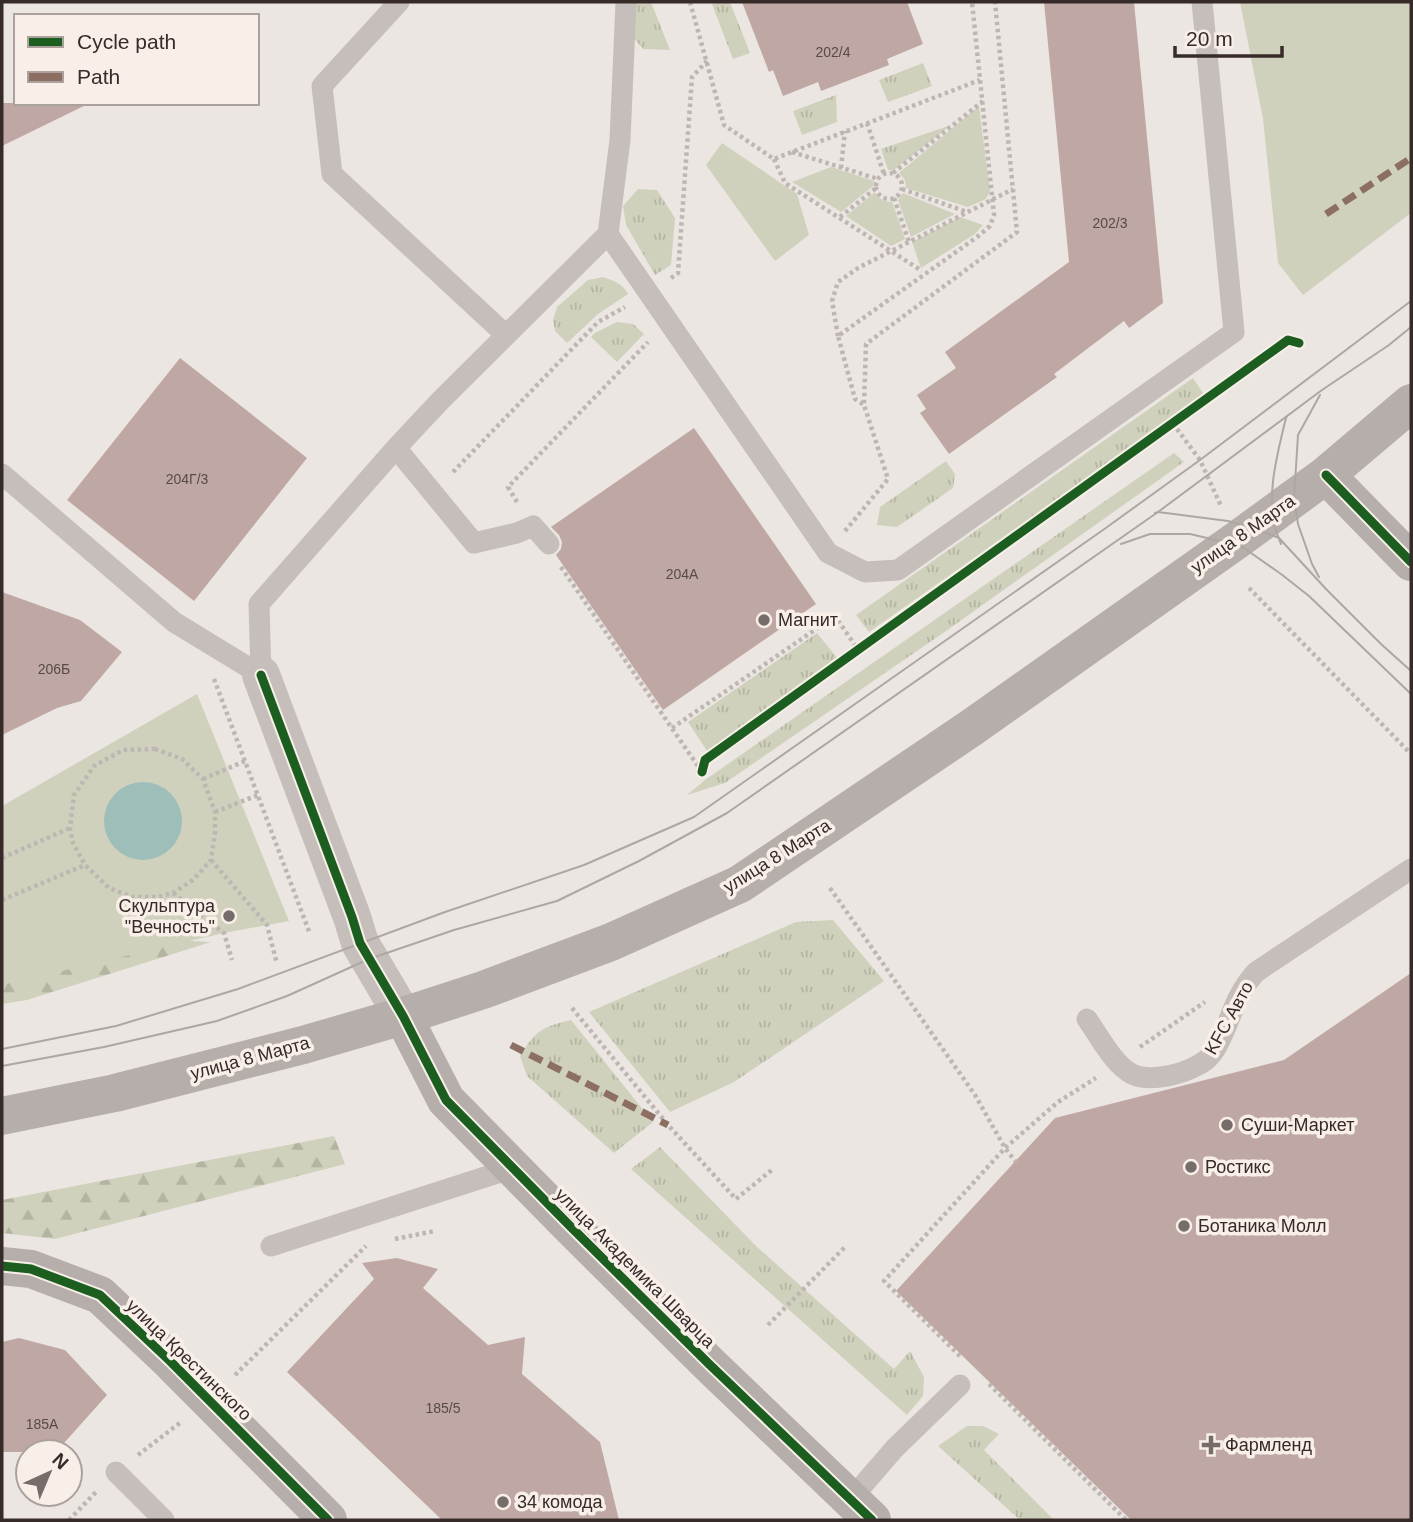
<svg xmlns="http://www.w3.org/2000/svg" width="1413" height="1522" viewBox="0 0 1413 1522" font-family="Helvetica,sans-serif">
  <defs>
    <pattern id="grass-tufts" width="24" height="20" patternUnits="userSpaceOnUse" patternTransform="scale(1.75)"><rect width="24" height="20" fill="#d0d1bc"/><path d="M3 7l-1-3M5 7V3M7 7l1-3M15 17l-1-3M17 17v-4M19 17l1-3" fill="none" stroke="#b3b4a2"/></pattern>
    <pattern id="forest-firs" width="22" height="20" patternUnits="userSpaceOnUse" patternTransform="scale(1.75)"><rect width="22" height="20" fill="#d0d1bc"/><path d="M5 1l3.5 6h-7zM16 11l3.5 6h-7z" fill="#b3b4a2"/></pattern>
  </defs>
  <rect width="100%" height="100%" fill="#ece6e2"/>
  <!-- grass -->
  <path fill="url(#grass-tufts)" d="M632,2H651L670,50L643,49L633,37Z
    M719,2H730L750,53L733,59L712,4Z
    M923,63L932,86L888,102L879,80Z
    M836,95L837,122L802,135L793,111Z
    M951,125L894,170H888L881,149Z
    M638,189L657,190L675,218L671,265L655,275L626,225L623,206Z
    M603,277C614,281 622,283 628,294L598,314L567,343L555,331L553,320L557,307L588,280Z
    M617,322L633,324L644,334L617,362L591,337L595,333Z
    M1193,378L1205,396L869,632L856,615Z
    M1174,453L1184,462L946,631L725,783L687,795L705,780Z
    M946,461L955,474L953,488L897,527L877,525L880,507Z
    M817,633L838,659L707,751L688,722Z
    M833,920L884,981L734,1082L670,1112L589,1012L796,922Z
    M571,1020L653,1122L614,1153L527,1076L520,1056C536,1030 542,1027 571,1020Z
    M660,1147L756,1246L894,1369L910,1351L924,1377L923,1396L907,1415L631,1169Z
    M967,1426H983L999,1434L984,1450L1054,1520H1020L938,1446Z"/>
  <!-- forest -->
  <path fill="url(#forest-firs)" d="M2,928L38,933L211,942L27,1000L2,1004Z
    M334,1136L345,1164L55,1239L2,1233V1200Z"/>
  <!-- park -->
  <path fill="#d0d1bc" d="M1240,2H1411V213L1303,295L1278,263L1263,119Z
    M979,106L990,191L986,199L968,207L906,188L905,180L899,173Z
    M722,143L797,194L809,235L775,261L706,165Z
    M831,167L874,181L873,186L841,212L792,182Z
    M875,192C879,199 884,202 892,202L905,239L891,246L846,216Z
    M903,193L955,214L911,237L898,200Z
    M960,217L983,225L975,234L921,268L912,242Z
    M197,694L289,921L224,933L2,985V806Z"/>
  <!-- water -->
  <path fill="#9ebeba" d="M104 821a39 39 0 1 1 78 0a39 39 0 1 1-78 0Z"/>
  <!-- building -->
  <path fill="#bfa8a4" d="M742,2H907L923,44L887,59L889,65L821,91L818,82L783,96L773,70L769,72Z
    M1044,2H1134L1163,303L1129,328L1124,321L1054,374L1057,377L949,454L920,413L926,409L917,395L956,368L945,352L1069,262Z
    M2,103H90L2,146Z
    M180,358L307,458L194,601L67,500Z
    M694,428L816,604L663,710L556,555L561,549L562,542L559,535L551,527Z
    M2,592L80,620L122,652L81,701L57,708L2,735Z
    M1411,973V1520H1131L896,1291L1055,1118L1284,1060Z
    M397,1258L438,1269L423,1288L488,1345L525,1337L522,1374L600,1442L619,1520H442L287,1372L374,1279L362,1263Z
    M19,1338L65,1350L107,1395L56,1452H2V1342Z"/>
  <g fill="none" stroke-linecap="round" stroke-linejoin="round">
    <!-- path -->
    <path stroke="#beb6b3" stroke-width="4.5" stroke-dasharray="3.5 3.5" stroke-linecap="butt" d="M690,2L724,125L774,159L980,80
      M867,123L884,174
      M792,152L878,179
      M774,159L785,183L922,271
      M841,168L845,131
      M876 186a13 13 0 1 1 26 0a13 13 0 1 1-26 0Z
      M893,173L983,101
      M902,189L967,212
      M894,198L909,242
      M840,217L876,188
      M671,278L678,273L692,77L707,61
      M838,336L832,301L838,282L858,268L1013,189
      M863,404L855,399L838,336L977,237L990,226L994,215L972,2
      M1177,429L1200,460L1221,506
      M453,472L598,322L625,307
      M517,502L508,487L648,342
      M845,531L888,479L864,405L866,344L1017,232L995,2
      M561,567L702,772
      M1249,588L1411,754
      M214,679L310,934
      M672,728L835,616L861,654
      M155,749L182,759L203,779L215,812V832L211,860L193,880L173,893L158,897H132L109,888L85,865L73,843L70,828L74,795L94,766L123,750Z
      M203,779L245,761
      M215,812L258,795
      M2,858L70,828
      M211,860L267,925L277,964
      M830,888L975,1095L1005,1148L1016,1162
      M173,893L224,933L232,960
      M2,900L85,865
      M572,1008L668,1125L736,1199L773,1169
      M1140,1047L1205,1002
      M395,1239L435,1231
      M768,1325L846,1246
      M960,1356L884,1281L1005,1148L1058,1102L1096,1078
      M235,1375L366,1246
      M989,1384L1126,1520
      M138,1455L181,1422
      M69,1520L97,1491"/>
    <!-- lane -->
    <path stroke="#c6beba" stroke-width="21" d="M399,2L322,86L332,174L506,335
      M608,234L828,553L865,572L898,570L1234,332L1202,2
      M396,448L474,543L517,533L533,526L549,544
      M2,474L174,622L261,675
      M261,675L259,604L396,448L440,401L608,234L620,140L626,2
      M1087,1019C1099,1036 1114,1065 1132,1074C1151,1083 1183,1074 1200,1064C1208,1060 1215,1051 1218,1044C1232,1018 1234,996 1256,972L1411,869
      M271,1246L513,1168
      M116,1472L164,1520
      M850,1500L895,1448L960,1385"/>
    <!-- street -->
    <path stroke="#c6beba" stroke-width="38" d="M261,675L352,917L360,943L403,1016"/>
    <!-- secondary -->
    <path stroke="#b6aeab" stroke-width="38" d="M1326,475L1411,562
      M403,1016L446,1100L570,1226L709,1364L872,1520
      M2,1116L115,1093L303,1045L403,1016L483,990L611,942L740,884L971,728L1237,540L1326,475L1411,403
      M2,1266L31,1269L100,1295L170,1361L328,1520"/>
    <!-- tram -->
    <path stroke="#ada7a4" stroke-width="2" d="M1155,513L1158,512L1228,521L1253,528L1279,538L1326,589L1381,644L1411,671
      M1121,544L1150,534H1190L1241,546L1281,574L1309,596L1411,694
      M1281,544C1263,504 1276,459 1286,418L1288,415
      M1319,577L1312,564L1298,524L1294,498L1298,435L1320,395
      M2,1049L116,1026L238,989L445,912L584,865L694,817L1103,530L1200,460L1411,301
      M2,1066L104,1047L217,1021L287,996L369,959L454,930L557,901L639,861L727,813L1158,512L1322,390L1389,345L1411,327"/>
    <!-- quiet -->
    <path stroke="#8d6e63" stroke-width="7" stroke-dasharray="14 7" stroke-linecap="butt" d="M1326,214L1411,158
      M511,1045L668,1125"/>
    <!-- cycleway casing -->
    <g stroke="#f9efe9" stroke-width="13">
      <path id="cycleway" d="M1326,475L1411,562
        M261,675L352,917L360,943L403,1016L446,1100L570,1226L709,1364L872,1520
        M702,772L705,760L1288,340L1299,343
        M2,1266L31,1269L100,1295L170,1361L328,1520"/>
    </g>
    <!-- cycleway -->
    <use href="#cycleway" stroke="#1b5e20" stroke-width="9"/>
  </g>
  <!-- markers -->
  <g fill="#766c69" stroke="#f9efe9" stroke-width="2.5">
    <circle cx="764" cy="620" r="7"/>
    <circle cx="229" cy="916" r="7"/>
    <circle cx="1227" cy="1125" r="7"/>
    <circle cx="1191" cy="1167" r="7"/>
    <circle cx="1184" cy="1226" r="7"/>
    <path d="M1207.5 1434.5h7v7h7v7h-7v7h-7v-7h-7v-7h7z"/>
    <circle cx="503" cy="1502" r="7"/>
  </g>
  <g text-anchor="middle" stroke-width="7" stroke-linejoin="round" paint-order="stroke">
    <!-- number labels -->
    <g font-size="14" fill="#584a47">
      <text x="833" y="57">202/4</text>
      <text x="1110" y="228">202/3</text>
      <text x="187" y="484">204Г/3</text>
      <text x="682" y="579">204А</text>
      <text x="54" y="674">206Б</text>
      <text x="443" y="1413">185/5</text>
      <text x="42" y="1429">185А</text>
    </g>
    <!-- street labels -->
    <g font-size="18" fill="#362b28" stroke="#f9efe9">
      <text transform="translate(1243 534) rotate(-35)" y="6">улица 8 Марта</text>
      <text transform="translate(777 856) rotate(-32)" y="6">улица 8 Марта</text>
      <text transform="translate(1229 1018) rotate(-61)" y="6">KFC Авто</text>
      <text transform="translate(250 1058) rotate(-15)" y="6">улица 8 Марта</text>
      <text transform="translate(635 1268) rotate(45)" y="6">улица Академика Шварца</text>
      <text transform="translate(189 1360) rotate(44)" y="6">улица Крестинского</text>
    </g>
    <!-- poi labels -->
    <g font-size="18" fill="#362b28" stroke="#f9efe9" text-anchor="start">
      <text x="778" y="626">Магнит</text>
      <text x="215" y="912" text-anchor="end">Скульптура<tspan x="215" dy="21">"Вечность"</tspan></text>
      <text x="1241" y="1131">Суши-Маркет</text>
      <text x="1205" y="1173">Ростикс</text>
      <text x="1198" y="1232">Ботаника Молл</text>
      <text x="1225" y="1451">Фармленд</text>
      <text x="517" y="1508">34 комода</text>
    </g>
  </g>
  <!-- border -->
  <rect width="1413" height="1522" fill="none" stroke="#362b28" stroke-width="7"/>
  <!-- legend -->
  <rect x="14" y="14" width="245" height="91" fill="#f9efe9" stroke="#aba19c" stroke-width="2"/>
  <rect x="28" y="37" width="35" height="10" fill="#1b5e20" stroke="#aba19c" stroke-width="2"/>
  <text x="77" y="49" font-size="21" fill="#362b28">Cycle path</text>
  <rect x="28" y="72" width="35" height="10" fill="#8d6e63" stroke="#aba19c" stroke-width="2"/>
  <text x="77" y="84" font-size="21" fill="#362b28">Path</text>
  <!-- north arrow -->
  <g transform="translate(49 1473) rotate(44)"><circle r="33" fill="#f9efe9" stroke="#aba19c" stroke-width="2"/>
  <path d="M0-5L12 26L0 18L-12 26Z" fill="#766c69"/>
  <text y="-10" font-size="19" font-weight="bold" text-anchor="middle" fill="#362b28">N</text>
  </g>
  <!-- scale -->
  <path d="M1175 46v10h107v-10" fill="none" stroke="#362b28" stroke-width="3.5"/>
  <text x="1186" y="46" font-size="21" fill="#362b28" stroke="#f9efe9" stroke-width="5" paint-order="stroke">20 m</text>
</svg>
